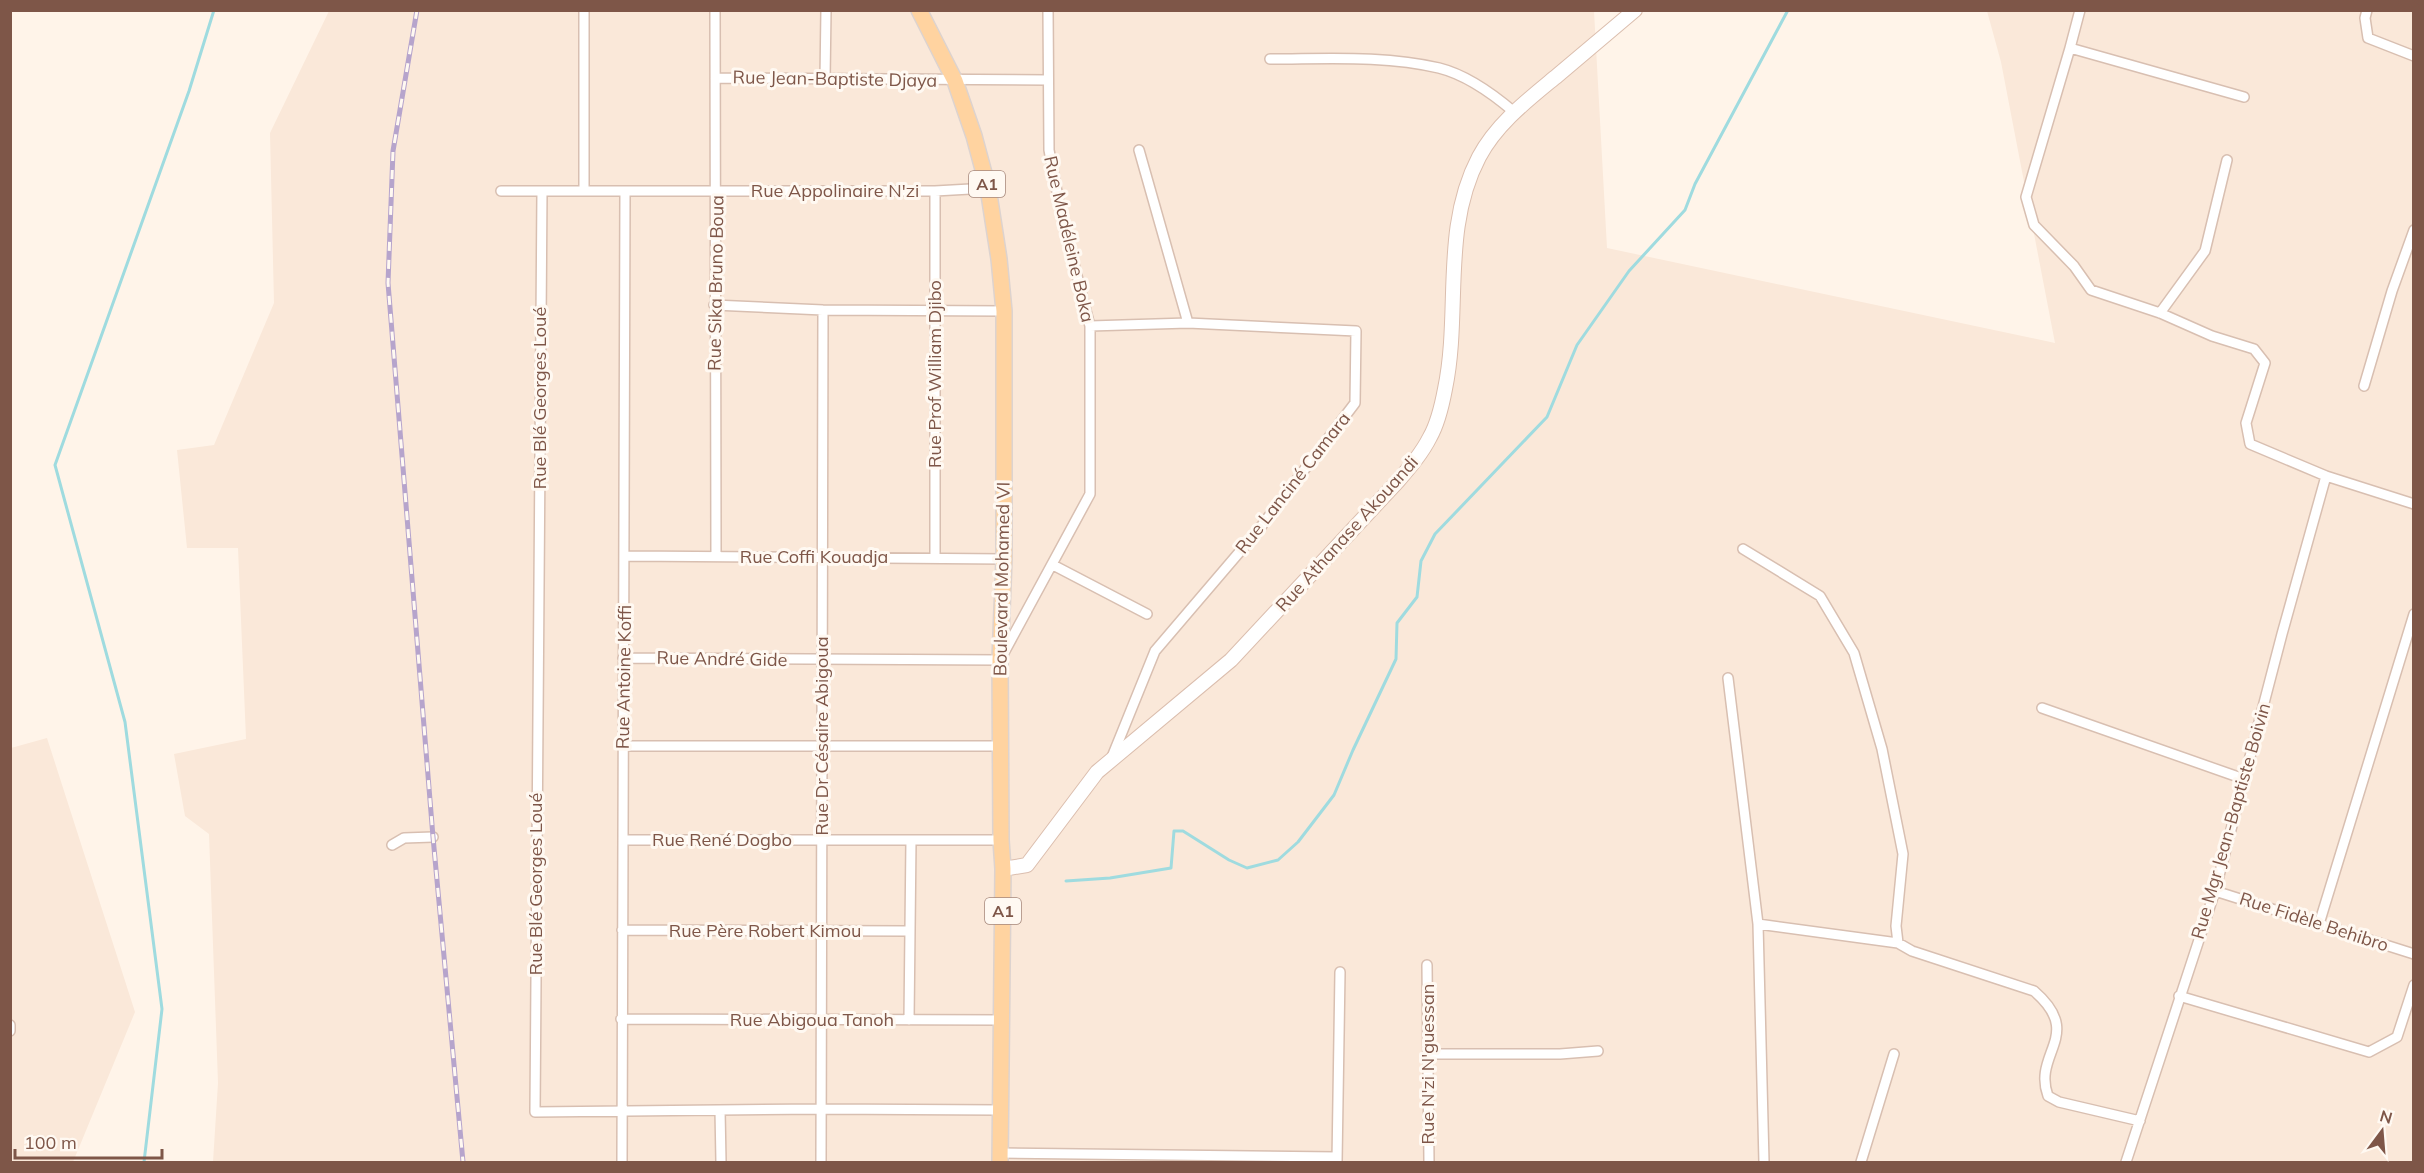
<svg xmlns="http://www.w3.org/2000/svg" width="2424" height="1173" viewBox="0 0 2424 1173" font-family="Mulish,sans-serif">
  <rect width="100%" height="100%" fill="#fff4e9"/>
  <!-- residential -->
  <path fill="#fae8d9" d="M329,11H1594L1607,248L2055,343L2001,62L1987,11H2413V1162H213L218,1083L209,834L185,816L174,754L246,739L238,548H187L177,450L214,445L274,303L270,133Z
    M47,738L135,1012L73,1162H11V748Z"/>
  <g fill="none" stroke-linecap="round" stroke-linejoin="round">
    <!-- stream -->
    <path stroke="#9fdbdf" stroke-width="3" d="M1066,881L1110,878L1171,868L1174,831H1183L1229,860L1247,868L1278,860L1298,842L1334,795L1353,750L1396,659L1397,623L1417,597L1421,561L1435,534L1547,417L1577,345L1629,271L1685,210L1695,184L1788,10
      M144,1162L162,1009L125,722L55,465L189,91L214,10"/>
    <!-- street casing -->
    <g stroke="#d8bfb1" stroke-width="12">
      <path id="street" d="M715,10L716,556
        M2080,10L2070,48L2244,97
        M2367,10L2365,18L2368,38L2414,56
        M2070,48L2026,197L2034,225L2074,266L2091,290L2160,313L2212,336L2254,349L2265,363L2246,423L2250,444L2326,476L2414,504
        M1270,59C1325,59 1385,55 1439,68C1467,75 1493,94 1514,112
        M715,78L1048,80
        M825,79L826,10
        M1139,150L1188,323
        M501,191H935L988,188
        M542,191L535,1112L821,1109L999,1110
        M584,191V10
        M714,305L823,310L1004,311
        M2160,313L2205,251L2227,160
        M1090,326L1188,323L1356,331L1355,403L1260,528L1155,651L1112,757
        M2364,386L2392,291L2414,230
        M1743,549L1820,596L1854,653L1882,749L1903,854L1896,926L1898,943
        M625,556L1004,559
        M935,557V191
        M1053,565L1147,614
        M623,658L1000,660L1090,494V326L1062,218L1049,150L1048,10
        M1728,678L1758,924
        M2042,708L2244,779
        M622,746H1001
        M624,840H1001
        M392,845L404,838L433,837
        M2215,891L2414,954
        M2319,924L2414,614
        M622,930L908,931
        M1427,965L1429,1162
        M2179,996L2369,1052L2397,1037L2414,985
        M621,1019L1002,1020
        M909,1020L911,840
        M10,1025V1031
        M1428,1054H1560L1598,1051
        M720,1110L721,1162
        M1000,1153L1337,1157
        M622,1162L625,191
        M821,1162L823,310
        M1337,1162L1340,972
        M1764,1162L1758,924L1898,943L1912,951L2034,991C2085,1035 2032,1053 2048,1096L2059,1102L2140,1121
        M1861,1162L1894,1054
        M2126,1162L2215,891L2282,634L2326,476"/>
    </g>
    <!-- secondary casing -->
    <g stroke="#dbbeae" stroke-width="16">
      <path id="secondary" d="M1003,869L1027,865L1097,772L1231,660L1398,481C1410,467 1422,453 1430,437C1438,423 1442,405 1445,389C1461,312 1441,229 1479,157C1497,123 1529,99 1558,75C1583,54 1609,32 1635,10"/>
    </g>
    <!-- primary casing -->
    <g stroke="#ddd3cf" stroke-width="18">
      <path id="primary" d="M919,10L955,81L974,136L988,188L999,259L1004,311V559L1000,660L1001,840L1003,869L1000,1162"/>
    </g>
    <!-- street -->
    <use href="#street" stroke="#fff" stroke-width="9"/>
    <!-- secondary -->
    <use href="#secondary" stroke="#fff" stroke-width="14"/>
    <!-- primary -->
    <use href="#primary" stroke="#ffd3a0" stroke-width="15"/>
    <!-- rail casing -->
    <g stroke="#b6a4cc" stroke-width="5">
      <path id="rail" d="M417,10L393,151L388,283L433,837L463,1162"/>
    </g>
    <!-- rail -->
    <use href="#rail" stroke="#fff9f2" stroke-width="3" stroke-dasharray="9" stroke-linecap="butt"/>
  </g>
  <g text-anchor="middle" stroke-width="6" stroke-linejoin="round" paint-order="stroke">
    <!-- shield labels -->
    <g fill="#fff9f2" stroke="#a5877b" stroke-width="1.5">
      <rect x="969" y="171" width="36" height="26" rx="4.5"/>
      <rect x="985" y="898" width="36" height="26" rx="4.5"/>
    </g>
    <g font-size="16" font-weight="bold" fill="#7e5648">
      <text x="987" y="190">A1</text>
      <text x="1003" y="917">A1</text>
    </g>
    <!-- street labels -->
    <g font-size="18" fill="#7e5648" stroke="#fff9f2">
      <text transform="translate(835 79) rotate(1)" y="6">Rue Jean-Baptiste Djaya</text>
      <text x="835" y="197">Rue Appolinaire N'zi</text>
      <text transform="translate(1069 239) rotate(77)" y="6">Rue Madéleine Boka</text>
      <text transform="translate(716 283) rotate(-89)" y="6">Rue Sika Bruno Boua</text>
      <text transform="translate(935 374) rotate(-90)" y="6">Rue Prof William Djibo</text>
      <text transform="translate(540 398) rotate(-90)" y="6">Rue Blé Georges Loué</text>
      <text transform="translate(1293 483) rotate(-52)" y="6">Rue Lanciné Camara</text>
      <text transform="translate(1347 534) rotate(-48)" y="6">Rue Athanase Akouandi</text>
      <text x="814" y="563">Rue Coffi Kouadja</text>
      <text transform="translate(1002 579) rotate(-89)" y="6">Boulevard Mohamed VI</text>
      <text transform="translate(722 659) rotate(1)" y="6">Rue André Gide</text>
      <text transform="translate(624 677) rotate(-89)" y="6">Rue Antoine Koffi</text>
      <text transform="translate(822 736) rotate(-90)" y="6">Rue Dr Césaire Abigoua</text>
      <text transform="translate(2231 821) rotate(-74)" y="6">Rue Mgr Jean-Baptiste Boivin</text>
      <text x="722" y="846">Rue René Dogbo</text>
      <text transform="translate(536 884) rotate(-90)" y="6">Rue Blé Georges Loué</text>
      <text transform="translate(2314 922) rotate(18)" y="6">Rue Fidèle Behibro</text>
      <text x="765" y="937">Rue Père Robert Kimou</text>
      <text x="812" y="1026">Rue Abigoua Tanoh</text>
      <text transform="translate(1428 1064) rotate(-90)" y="6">Rue N'zi N'guessan</text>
    </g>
  </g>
  <!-- border -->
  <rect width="2424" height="1173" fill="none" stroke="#7e5648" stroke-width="24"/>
  <!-- north arrow -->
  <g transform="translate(2382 1131) rotate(16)" stroke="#fff9f2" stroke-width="4.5" paint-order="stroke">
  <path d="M0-4.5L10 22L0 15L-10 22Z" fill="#7e5648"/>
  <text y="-9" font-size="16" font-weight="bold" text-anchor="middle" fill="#7e5648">N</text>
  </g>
  <!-- scale -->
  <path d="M15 1149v9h147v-9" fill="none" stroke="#7e5648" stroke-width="3"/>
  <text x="24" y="1149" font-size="18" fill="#7e5648" stroke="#fff9f2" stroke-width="4.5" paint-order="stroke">100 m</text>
</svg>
